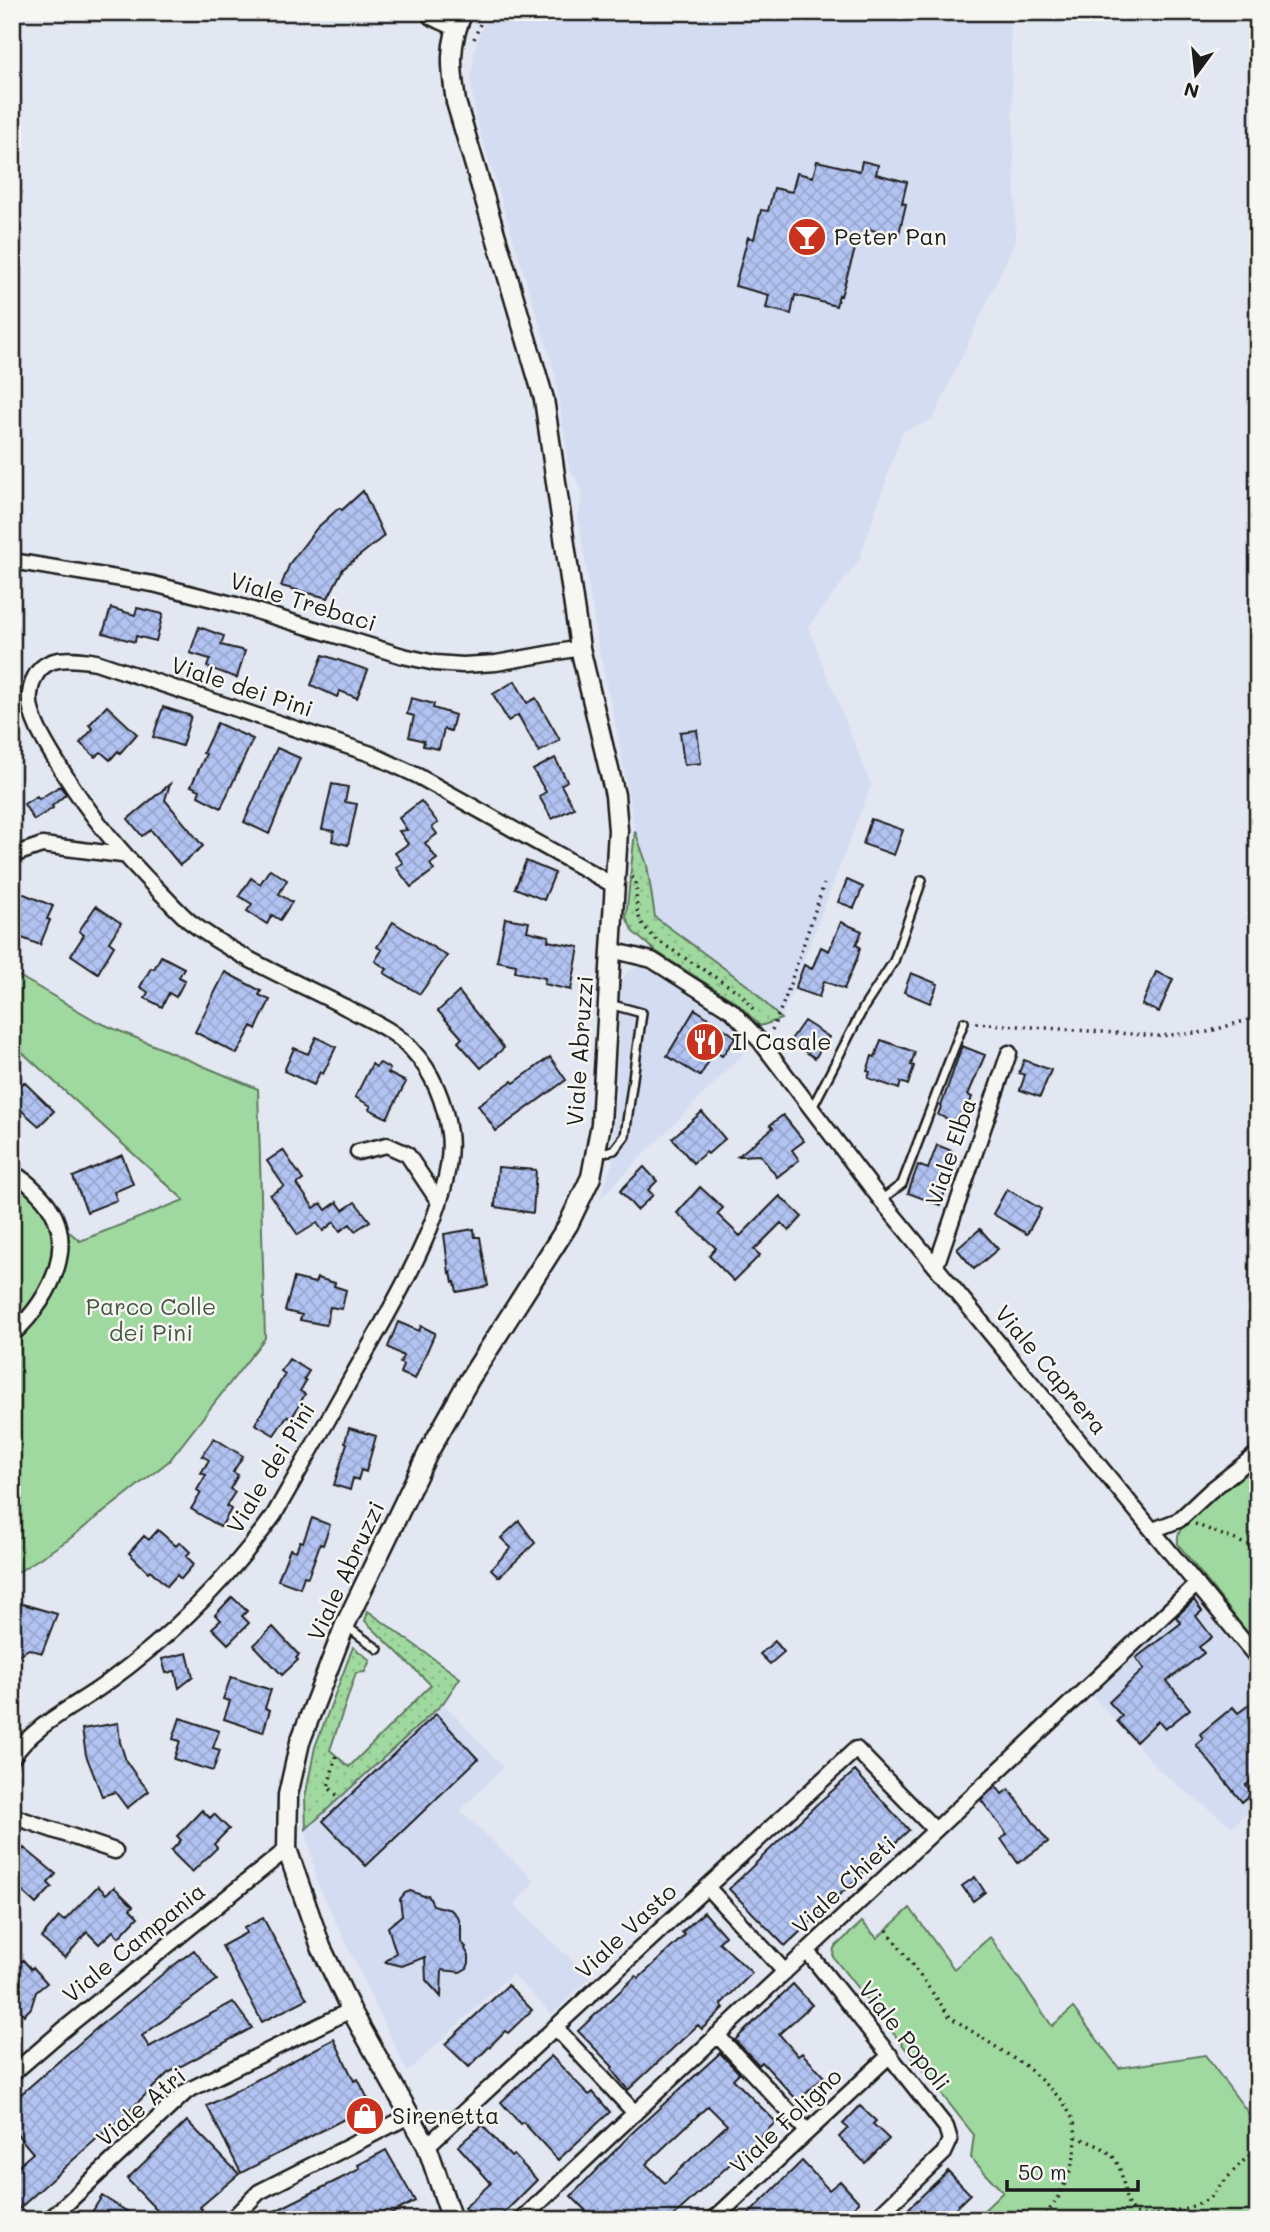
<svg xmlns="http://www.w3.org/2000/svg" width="1270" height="2232" viewBox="0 0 1270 2232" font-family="Mali,sans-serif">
  <defs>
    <pattern id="grass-dots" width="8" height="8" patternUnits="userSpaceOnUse" patternTransform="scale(1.75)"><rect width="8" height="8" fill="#a0d99f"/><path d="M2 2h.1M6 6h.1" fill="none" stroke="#89ba88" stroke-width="1.8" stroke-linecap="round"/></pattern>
    <pattern id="building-cross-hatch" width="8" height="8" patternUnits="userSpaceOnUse" patternTransform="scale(1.75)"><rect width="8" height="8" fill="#b2c3f2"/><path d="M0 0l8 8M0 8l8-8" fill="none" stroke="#98a7cf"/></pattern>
  </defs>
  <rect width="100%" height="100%" fill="#e2e7f2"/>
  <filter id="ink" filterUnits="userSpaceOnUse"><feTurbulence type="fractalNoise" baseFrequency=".0143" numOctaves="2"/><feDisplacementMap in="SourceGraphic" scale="14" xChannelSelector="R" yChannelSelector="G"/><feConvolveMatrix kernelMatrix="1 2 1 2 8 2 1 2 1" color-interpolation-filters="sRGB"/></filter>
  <g filter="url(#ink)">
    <!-- built -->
    <path fill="#d4dcf2" d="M490,12H1010L1016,239L933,419L902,432L859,561L808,627L871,785L781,1019L751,988L655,917L647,865L635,831L618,736L598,646L578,516L583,491L569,467L555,373L476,119L471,82L475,45Z
      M639,967L661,974L726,1014L753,1044L600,1199L613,1161L621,981L628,971Z
      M1194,1592L1258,1666V1803L1232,1827L1161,1772L1092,1695Z
      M443,1703L503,1767L460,1811L535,1881L514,1905L590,1978L552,2014L512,1974L407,2072L317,1882L306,1829Z"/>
    <!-- grass -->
    <path fill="url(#grass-dots)" stroke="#5e7a5e" stroke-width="2" d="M635,831L647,865L655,917L751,988L781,1019L760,1026L737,1003L654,950L633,932L626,917Z
      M368,1611L460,1678L443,1703L306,1829L305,1798L315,1747L353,1647L370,1660L365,1672L356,1673L330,1750L349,1767L431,1685L365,1621Z"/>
    <!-- park -->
    <path fill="#a0d99f" stroke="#5e7a5e" stroke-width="2" d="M12,972L98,1022L258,1089L265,1338L169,1461L68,1540L12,1576V1345C36,1321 57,1297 65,1263C67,1253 66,1241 67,1230L80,1241L184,1200L12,1043Z
      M12,1182C21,1186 27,1193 33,1199C71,1237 45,1293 12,1324Z
      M1258,1456V1646L1178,1544C1178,1539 1177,1537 1179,1533C1186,1515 1241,1471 1258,1456Z
      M910,1908L954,1969L990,1937L1052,2026L1073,2008L1119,2068L1205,2055L1258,2126V2220H974L1003,2192L971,2158L974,2135L833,1957L834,1948L862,1922L877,1938Z"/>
    <!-- building -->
    <path fill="url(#building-cross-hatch)" stroke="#1c1c1c" stroke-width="2" fill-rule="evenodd" d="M817,161L860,171L862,161L878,165L876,174L907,182L902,203L906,204L898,238L869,229L866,237L859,236L841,296L839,295L836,306L795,295L791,314L766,308L769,295L735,286L748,237L754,239L761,210L768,211L774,188L792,192L797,173L813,177Z
      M363,491L384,536L343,569L328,598L281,586L290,563L317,528L339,508L342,510Z
      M111,608L135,615L137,608L163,614L156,641L136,636L135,642L103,633Z
      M199,627L224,636L221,645L245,651L237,678L207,667L210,659L190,653Z
      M323,655L368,670L357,698L340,691L337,697L311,685Z
      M515,681L527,703L536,698L560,740L539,752L518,715L508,721L493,694Z
      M411,698L434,704L433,708L455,715L451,731L444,729L439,749L423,746L424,741L409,737L414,716L407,714Z
      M107,706L137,734L120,753L118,751L110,760L101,752L95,757L80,743L93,729L89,725Z
      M163,707L191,716L182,746L153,737Z
      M217,723L253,739L221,808L198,796L200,790L191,786L206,754L203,753Z
      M697,730L701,763L684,765L680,732Z
      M277,748L300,758L269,834L244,822Z
      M555,758L567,781L561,785L574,808L552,819L539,796L546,792L533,770Z
      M170,784L165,800L203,846L180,865L151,830L142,836L128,819Z
      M332,784L348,787L345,802L357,804L348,845L332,841L334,831L322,829Z
      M60,786L66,794L52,806L53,808L34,820L24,804L37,796L39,799Z
      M421,801L438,823L432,827L437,834L425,843L437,859L430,864L434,870L411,887L396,867L403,863L395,853L408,844L399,831L407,830L399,818Z
      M871,819L903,830L894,855L863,844Z
      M526,861L555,873L544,900L515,888Z
      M270,869L287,880L279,894L292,902L280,920L272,915L267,924L247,911L252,904L239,896L251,878L260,884Z
      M847,880L863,887L854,908L838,902Z
      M12,889L53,906L47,919L50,920L40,945L12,934Z
      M96,906L121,923L109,942L114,946L98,973L71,955L84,935L79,931Z
      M505,918L529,922L527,931L549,936L548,941L579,947L571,990L544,984L545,978L515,972L516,965L497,961Z
      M393,922L447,956L420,994L384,973L387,969L375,961L382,950L377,947Z
      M841,922L862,931L856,945L860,947L858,956L844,989L824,981L819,997L795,989L804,965L812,969L821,947L829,951Z
      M161,956L184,968L179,977L185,980L176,997L169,993L162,1007L145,998L148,992L140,987L151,968L154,969Z
      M225,972L261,991L259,995L270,1000L256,1029L252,1026L237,1054L195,1032Z
      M1156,972L1173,979L1159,1012L1142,1005Z
      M911,973L938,984L930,1003L904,992Z
      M459,992L504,1048L481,1068L458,1042L462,1038L438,1011Z
      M695,1009L736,1037L722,1056L715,1051L700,1076L667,1056Z
      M804,1021L829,1037L815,1058L790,1041Z
      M316,1037L336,1047L323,1074L320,1072L314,1085L284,1071L294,1048L308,1054Z
      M881,1040L915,1052L911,1065L914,1066L908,1085L901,1082L899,1089L868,1078L870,1072L867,1071L872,1056L875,1057Z
      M962,1046L985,1055L968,1095L972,1097L967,1111L964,1109L958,1123L938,1115Z
      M550,1057L566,1080L496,1131L478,1105L512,1081L514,1083Z
      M1024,1060L1051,1070L1040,1097L1020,1090L1025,1075L1019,1073Z
      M380,1063L390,1069L388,1073L406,1082L387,1118L369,1109L371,1106L355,1097L372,1064L376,1067Z
      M24,1082L54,1111L39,1126L12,1102V1096Z
      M702,1112L725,1139L708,1154L706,1152L693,1163L672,1138Z
      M783,1115L804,1141L792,1150L799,1160L777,1177L760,1155L738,1156L773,1128L770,1125Z
      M937,1145L952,1151L941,1182L946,1189L940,1205L908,1193L918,1165L928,1169Z
      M283,1150L303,1180L297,1184L314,1208L321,1203L326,1210L337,1202L343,1210L355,1202L370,1221L355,1231L350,1224L340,1231L334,1222L323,1231L317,1223L298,1235L270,1195L284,1186L267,1161Z
      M122,1155L133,1184L114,1192L117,1200L87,1212L73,1177Z
      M498,1167L536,1170L533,1213L495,1207Z
      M644,1167L657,1181L648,1190L653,1195L637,1210L620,1191Z
      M700,1187L723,1208L717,1214L740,1236L780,1196L802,1217L789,1231L781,1223L754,1250L760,1255L734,1281L709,1256L716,1248L677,1213Z
      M1007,1189L1041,1209L1027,1234L993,1214Z
      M474,1229L475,1237H480L488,1286L457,1292L455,1282H453L451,1272L449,1273L444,1234Z
      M980,1229L998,1249L974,1269L957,1249Z
      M294,1278L315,1283L317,1278L335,1283L334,1286L346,1290L342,1309L330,1307L326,1325L300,1320L302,1315L285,1311Z
      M398,1322L419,1331L421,1326L435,1333L415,1379L400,1373L403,1365L400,1363L403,1356L388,1347Z
      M289,1359L309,1371L304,1379L306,1381L300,1391L305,1394L292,1418L287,1416L274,1435L255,1424L285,1374L281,1371Z
      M349,1428L376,1436L366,1472L361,1470L358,1480L353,1478L350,1490L334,1485L347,1443L345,1442Z
      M214,1438L243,1456L233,1472L238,1475L230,1489L235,1492L226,1506L231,1509L221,1527L191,1509L201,1493L197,1490L206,1475L201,1473L209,1460L202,1456Z
      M312,1518L330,1525L323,1545L320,1544L308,1577L304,1576L300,1588L278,1580L290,1549L296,1551L300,1541L303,1542Z
      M519,1521L535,1543L499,1577L491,1569L511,1548L501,1538Z
      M158,1530L176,1546L180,1542L190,1552L186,1556L194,1564L181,1579L177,1575L167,1586L150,1570L148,1572L129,1553L144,1536L149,1540Z
      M232,1597L247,1611L242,1616L249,1623L228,1644L212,1628L221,1620L215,1615Z
      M1194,1600L1202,1611L1196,1616L1212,1637L1199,1647L1204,1653L1167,1681L1190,1709L1165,1729L1158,1721L1136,1742L1117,1721L1122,1716L1109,1702L1144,1669L1136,1658L1181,1623L1176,1617Z
      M19,1603L57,1614L42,1653L29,1649L12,1659V1620Z
      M273,1627L299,1655L296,1658L298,1660L282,1675L254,1645Z
      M775,1641L784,1652L770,1664L760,1654Z
      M187,1653L193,1677L179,1688L175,1671L166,1673L162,1659Z
      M231,1677L271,1690L265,1708L270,1710L263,1732L224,1719L230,1701L223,1699Z
      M1250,1704L1258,1713V1776L1246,1785L1252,1793L1242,1802L1196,1745L1203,1739L1200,1734L1233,1707L1238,1713Z
      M436,1714L478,1759L366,1866L323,1821Z
      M180,1718L219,1731L213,1748L220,1750L213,1771L174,1759L180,1741L173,1739Z
      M118,1723L120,1742L126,1761L137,1777L149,1791L127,1808L115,1792L102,1796L86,1755L82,1729Z
      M855,1771L909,1830L785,1946L729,1889L816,1805Z
      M996,1786L1002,1794L1009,1789L1048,1842L1018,1863L1001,1839L1007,1834L981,1800Z
      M202,1810L210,1818L214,1814L229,1829L214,1844L217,1848L192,1872L171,1851L181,1840L177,1836Z
      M24,1848L56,1874L48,1883L52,1887L36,1904L12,1882V1862Z
      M975,1877L985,1892L973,1901L962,1886Z
      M98,1886L106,1894L114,1887L133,1906L130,1909L138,1917L119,1937L113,1931L99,1944L87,1932L65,1958L41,1938L59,1917L64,1921Z
      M410,1891L424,1896L428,1895L433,1905L451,1910L458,1917L461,1926V1942L466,1947L465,1949L469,1956V1963L467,1968L460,1972L442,1970L441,1997L426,1980L425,1957L402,1966L385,1962L396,1953L388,1927L402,1915L400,1899L405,1893Z
      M704,1912L725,1936L719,1942L752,1973L721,2004L724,2008L702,2029L698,2025L628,2090L611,2069L613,2067L578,2031L636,1976L639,1978L685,1935L682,1932Z
      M263,1918L307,1999L262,2022L222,1946L246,1933L244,1928Z
      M194,1950L217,1980L142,2036L149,2047L233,2002L252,2028L168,2073L104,2135L103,2133L12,2215V2171L33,2153L12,2128V2102L97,2028L165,1972Z
      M23,1960L31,1969L33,1967L47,1983L36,1992L31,2008L24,2015L12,2001V1970Z
      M793,1984L812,2005L779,2034L798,2056L802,2053L824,2077L798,2101L762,2062L759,2065L735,2040Z
      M508,1985L532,2010L508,2033L505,2031L469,2067L445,2044Z
      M334,2039L354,2081L358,2079L371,2105L241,2173L207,2106Z
      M720,2053L739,2073L733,2079L776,2122L669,2220H595L571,2196L633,2132ZM708,2106L727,2125L665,2183L646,2164Z
      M551,2056L589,2095L593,2092L610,2112L558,2160L523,2122L520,2124L501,2102Z
      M860,2106L876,2121L873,2124L889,2139L865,2163L839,2137L848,2128L843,2124Z
      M187,2121L239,2174L200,2207L202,2209L192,2220H166L127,2179Z
      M482,2125L511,2157L514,2155L537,2180L497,2220H476L464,2208L491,2183L458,2146Z
      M386,2150L415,2201L380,2220H257L360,2169L358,2165Z
      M802,2161L829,2190L840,2181L859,2202L840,2220H743Z
      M948,2171L970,2194L943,2220H921L909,2208Z
      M102,2196L141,2220H87Z"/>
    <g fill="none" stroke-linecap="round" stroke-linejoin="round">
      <!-- service casing -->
      <g stroke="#1c1c1c" stroke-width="12">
        <path id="service" d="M812,1108L864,1007L894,961L922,880
          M596,1154L614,1150L625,1136L642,1013L609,1004
          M881,1200L902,1184L964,1022
          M346,1626L378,1649"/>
      </g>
      <!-- minor casing -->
      <g stroke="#1c1c1c" stroke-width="19">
        <path id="minor" d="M430,12L431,17L456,28
          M12,561L153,584L236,605L403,656L435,663L463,665L496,663L580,648
          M13,855L42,845L122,855
          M611,950L652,960L732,1011L760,1041L881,1200L1258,1659
          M358,1152L387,1145L407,1154L439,1202
          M12,1173C23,1178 30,1185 38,1193C84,1239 51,1298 12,1335
          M936,1266L1009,1053
          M1153,1530L1179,1520L1210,1491L1258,1453
          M12,1758C35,1723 75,1707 108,1682C171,1636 228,1579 274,1515C300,1469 327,1422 353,1375C387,1315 458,1202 449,1133C445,1103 433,1072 412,1050C395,1030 367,1019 345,1007C294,981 234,956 189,921C179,912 170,902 160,892C123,855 91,817 63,772C51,752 27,718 30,694C35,654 66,657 96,662L371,754L418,776L615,886
          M12,1816L115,1851
          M707,1887L785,1972
          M807,1951L946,2127L950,2140L944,2153L874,2220
          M555,2027L635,2113
          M717,2035L807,2131
          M12,2074L63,2030L287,1849
          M427,2146L856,1749L935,1830
          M49,2220L187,2091L351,2010
          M231,2220L259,2192L409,2116
          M521,2220L1197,1584
          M713,2220L890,2055"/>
      </g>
      <!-- tertiary casing -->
      <g stroke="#1c1c1c" stroke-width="23">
        <path id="tertiary" d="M452,2220L427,2146L351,2010L321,1947L287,1849L288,1795L300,1742L345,1625L428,1453L469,1380L568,1225L591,1177L601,1124L618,830L615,795L580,648L544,399L456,102C451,69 448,44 463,12"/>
      </g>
      <!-- path -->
      <path stroke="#1c1c1c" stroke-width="3.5" stroke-dasharray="2 5" stroke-linecap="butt" d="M474,39L485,12
        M632,877L636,880C637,912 633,918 658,941L740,993L753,1009
        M976,1023L1159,1036L1207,1032L1258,1017
        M772,1030L785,999L824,884
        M1195,1524L1258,1549
        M336,1756L328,1787L340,1798
        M887,1930L950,2017L1027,2067L1062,2100L1074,2121L1076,2137L1075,2154L1068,2177L1058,2198L1042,2220
        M1076,2137C1088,2142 1105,2146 1114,2158C1134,2185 1110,2226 1167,2213C1179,2210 1197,2206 1208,2199C1213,2195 1218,2187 1223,2183C1234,2170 1244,2159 1258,2149"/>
      <!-- service -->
      <use href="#service" stroke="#f6f6f2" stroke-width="7"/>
      <!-- minor -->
      <use href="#minor" stroke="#f6f6f2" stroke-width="14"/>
      <!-- tertiary -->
      <use href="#tertiary" stroke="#f6f6f2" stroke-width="18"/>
    </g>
  </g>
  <!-- icons -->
  <defs>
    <g id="bar-disc" transform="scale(2.0125)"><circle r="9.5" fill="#c8321e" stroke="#f6f6f2"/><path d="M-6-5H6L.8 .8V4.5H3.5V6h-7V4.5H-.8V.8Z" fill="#fff"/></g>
    <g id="restaurant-disc" transform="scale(2.0125)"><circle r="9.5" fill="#c8321e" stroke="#f6f6f2"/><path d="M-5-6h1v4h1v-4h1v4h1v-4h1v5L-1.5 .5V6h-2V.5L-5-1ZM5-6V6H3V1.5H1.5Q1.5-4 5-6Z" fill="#fff"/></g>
    <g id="shop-disc" transform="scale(2.0125)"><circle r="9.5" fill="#c8321e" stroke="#f6f6f2"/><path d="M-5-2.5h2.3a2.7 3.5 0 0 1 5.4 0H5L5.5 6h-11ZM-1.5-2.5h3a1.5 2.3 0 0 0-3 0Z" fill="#fff"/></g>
  </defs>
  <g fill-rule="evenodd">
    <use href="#bar-disc" x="807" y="237"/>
    <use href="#restaurant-disc" x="705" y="1042"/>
    <use href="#shop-disc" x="365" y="2116"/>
  </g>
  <g text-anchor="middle" stroke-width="5" stroke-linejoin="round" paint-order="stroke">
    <!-- poi labels -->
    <g font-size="23" fill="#1c1c1c" stroke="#f6f6f2" text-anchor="start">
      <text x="834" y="245">Peter Pan</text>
      <text x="732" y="1050">Il Casale</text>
      <text x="392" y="2124">Sirenetta</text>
    </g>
    <!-- street labels -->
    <g font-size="23" fill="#1c1c1c" stroke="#f6f6f2">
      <text transform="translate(303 602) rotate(17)" y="8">Viale Trebaci</text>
      <text transform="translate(242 687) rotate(18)" y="8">Viale dei Pini</text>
      <text transform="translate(580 1051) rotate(-86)" y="8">Viale Abruzzi</text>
      <text transform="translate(951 1152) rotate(-71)" y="8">Viale Elba</text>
      <text transform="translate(1051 1370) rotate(50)" y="8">Viale Caprera</text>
      <text transform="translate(271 1468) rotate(-59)" y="8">Viale dei Pini</text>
      <text transform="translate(346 1571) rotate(-65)" y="8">Viale Abruzzi</text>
      <text transform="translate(844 1885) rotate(-43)" y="8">Viale Chieti</text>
      <text transform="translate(626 1931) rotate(-43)" y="8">Viale Vasto</text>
      <text transform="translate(134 1943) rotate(-39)" y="8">Viale Campania</text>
      <text transform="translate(904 2036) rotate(52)" y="8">Viale Popoli</text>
      <text transform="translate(141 2107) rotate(-40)" y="8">Viale Atri</text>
      <text transform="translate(786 2121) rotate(-43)" y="8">Viale Foligno</text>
    </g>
    <!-- park labels -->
    <g font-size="23" fill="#445543" stroke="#f6f6f2">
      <text x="151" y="1315">Parco Colle<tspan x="151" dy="26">dei Pini</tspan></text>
    </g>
  </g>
  <!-- margin -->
  <rect width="1270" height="2232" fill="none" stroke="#f6f6f2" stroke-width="42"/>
  <rect x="21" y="21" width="1228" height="2190" fill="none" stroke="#1c1c1c" stroke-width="2.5" filter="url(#ink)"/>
  <!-- north arrow -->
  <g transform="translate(1196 74) rotate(195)" stroke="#f6f6f2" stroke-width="5" paint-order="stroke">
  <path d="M0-5L12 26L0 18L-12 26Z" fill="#1c1c1c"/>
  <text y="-10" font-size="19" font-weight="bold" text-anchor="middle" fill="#1c1c1c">N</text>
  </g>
  <!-- scale -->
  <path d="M1007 2180v10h131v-10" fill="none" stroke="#1c1c1c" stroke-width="3.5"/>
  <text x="1018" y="2180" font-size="21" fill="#1c1c1c" stroke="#f6f6f2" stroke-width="5" paint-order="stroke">50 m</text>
</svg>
